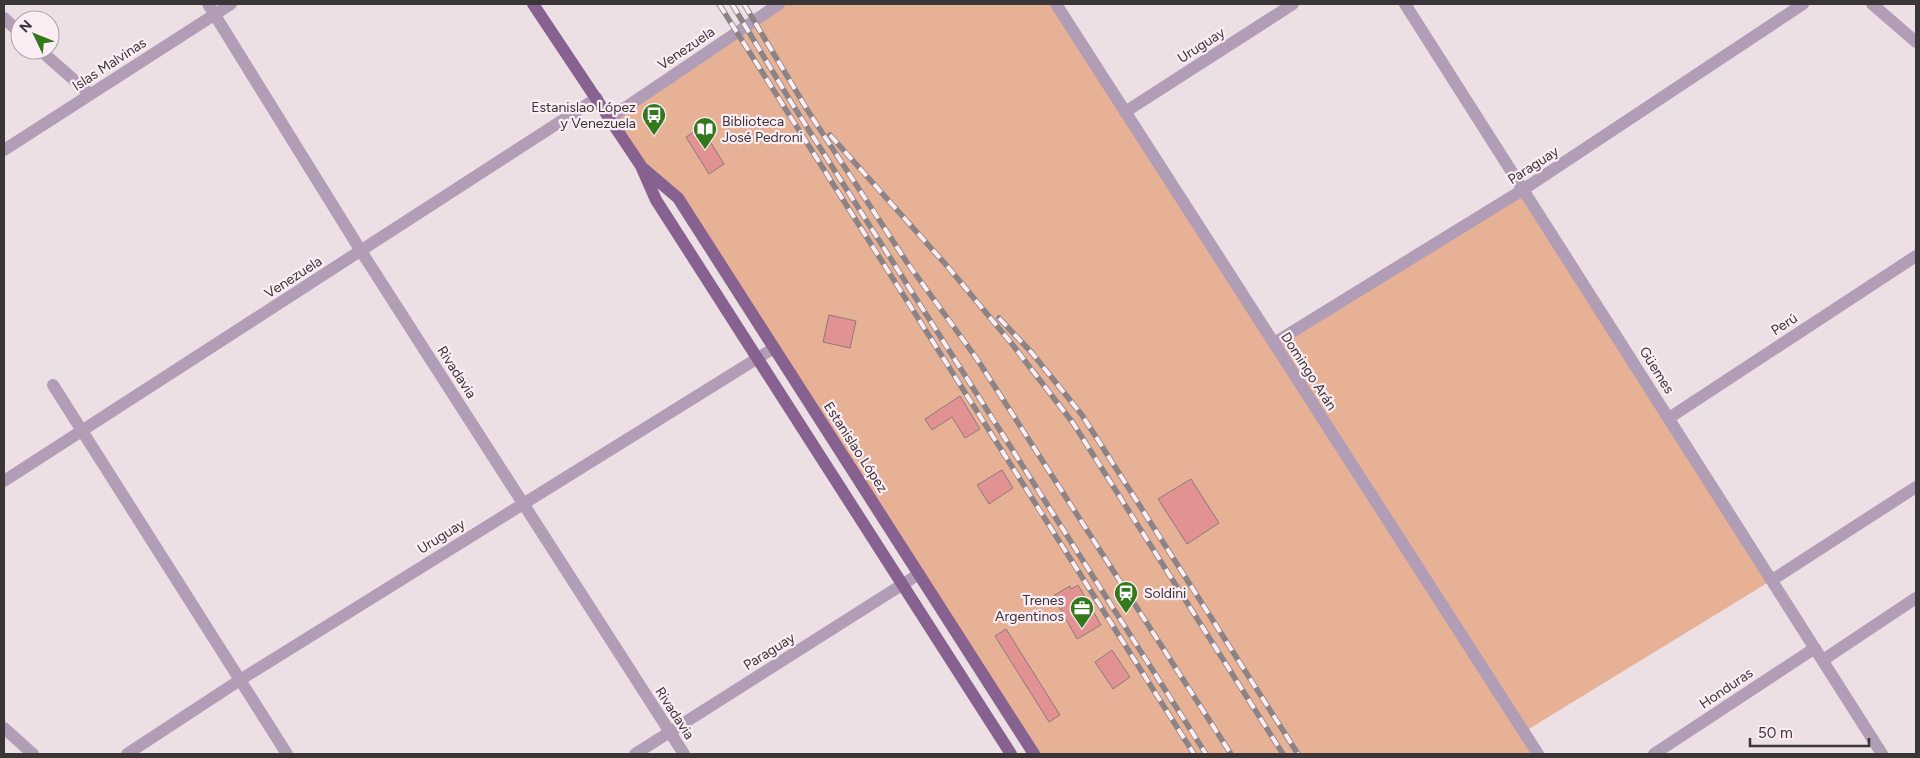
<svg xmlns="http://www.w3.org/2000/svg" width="1920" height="758" viewBox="0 0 1920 758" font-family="Figtree,sans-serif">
  <rect width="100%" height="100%" fill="#ede0e5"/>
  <!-- green -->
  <path fill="#e6b194" d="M779,4H1056L1274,343L1524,189L1772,580L1524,732L1538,754H1034L678,198L641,166L610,118Z"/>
  <!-- building -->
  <path fill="#e29292" stroke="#897b7b" d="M701,127L724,164L709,174L686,137Z
    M829,315L856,321L850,348L823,342Z
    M960,396L980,429L965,438L952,417L932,430L925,419Z
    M1002,470L1013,488L989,504L977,485Z
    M1191,479L1219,523L1187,544L1158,499Z
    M1078,585L1101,625L1077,639L1053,596L1070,586L1071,589Z
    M1006,629L1060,715L1049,722L995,636Z
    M1112,650L1130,677L1113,689L1095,662Z"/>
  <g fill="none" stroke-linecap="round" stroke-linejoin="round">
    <!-- minor -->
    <path stroke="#b29db7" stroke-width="12" d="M208,4L361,251L684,754
      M1056,4L1538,754
      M1405,4L1882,754
      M1872,4L1916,42
      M4,18L20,33
      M40,50L90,94
      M1125,112L1293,4
      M610,118L779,4
      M4,150L231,4
      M1274,343L1524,189L1803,4
      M53,385L287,754
      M1669,418L1916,256
      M4,481L597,98
      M1772,580L1916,487
      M1823,660L1916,598
      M4,728L33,754
      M127,754L240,680L774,348
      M635,754L919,574
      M1654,754L1815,648"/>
    <!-- major -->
    <path stroke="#87618f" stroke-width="12" d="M533,4L641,166L656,200L1011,754
      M644,169L678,198L1034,754"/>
    <!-- rail casing -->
    <g stroke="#8b8386" stroke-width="5.5">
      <path id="rail" d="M719,4L1194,754
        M732,4L791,102L1206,754
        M744,4L808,111L906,261L977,359L1231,754
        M830,135L948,267L1012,344L1073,423L1283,754
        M999,318L1032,353L1082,415L1298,754"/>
    </g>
    <!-- rail -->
    <use href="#rail" stroke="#fbedf3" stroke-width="4" stroke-dasharray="11" stroke-linecap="butt"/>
  </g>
  <!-- icons -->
  <defs>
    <g id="bus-pin" transform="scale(1.25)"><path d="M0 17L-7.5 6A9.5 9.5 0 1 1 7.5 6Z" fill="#33791c" stroke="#fbedf3"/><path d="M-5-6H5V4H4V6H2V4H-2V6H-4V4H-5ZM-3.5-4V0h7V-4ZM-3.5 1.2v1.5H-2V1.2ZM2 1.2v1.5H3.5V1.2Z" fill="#fff"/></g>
    <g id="library-pin" transform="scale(1.25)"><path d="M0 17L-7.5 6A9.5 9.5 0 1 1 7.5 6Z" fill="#33791c" stroke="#fbedf3"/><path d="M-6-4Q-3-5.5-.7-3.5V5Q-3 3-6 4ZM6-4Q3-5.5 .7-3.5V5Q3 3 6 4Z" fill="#fff"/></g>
    <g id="station-pin" transform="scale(1.25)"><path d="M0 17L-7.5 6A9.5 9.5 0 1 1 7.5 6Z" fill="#33791c" stroke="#fbedf3"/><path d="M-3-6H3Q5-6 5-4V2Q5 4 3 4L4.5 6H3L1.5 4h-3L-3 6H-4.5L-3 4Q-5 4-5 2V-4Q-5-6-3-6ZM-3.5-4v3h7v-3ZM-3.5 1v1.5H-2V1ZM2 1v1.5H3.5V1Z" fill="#fff"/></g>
    <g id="office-pin" transform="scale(1.25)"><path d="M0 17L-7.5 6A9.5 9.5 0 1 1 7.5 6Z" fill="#33791c" stroke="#fbedf3"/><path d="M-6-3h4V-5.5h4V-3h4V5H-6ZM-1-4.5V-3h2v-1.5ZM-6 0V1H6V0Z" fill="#fff"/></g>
  </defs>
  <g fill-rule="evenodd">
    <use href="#bus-pin" x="654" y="115"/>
    <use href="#library-pin" x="705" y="129"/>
    <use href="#station-pin" x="1126" y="593"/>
    <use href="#office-pin" x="1082" y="608"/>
  </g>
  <g text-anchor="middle" stroke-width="4.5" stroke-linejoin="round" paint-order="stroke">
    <!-- street labels -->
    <g font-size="14" fill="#3a3537" stroke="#fbedf3">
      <text transform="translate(1201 45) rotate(-33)" y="5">Uruguay</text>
      <text transform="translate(686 48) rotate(-34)" y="5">Venezuela</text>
      <text transform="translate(109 64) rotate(-33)" y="5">Islas Malvinas</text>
      <text transform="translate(1533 165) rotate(-33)" y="5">Paraguay</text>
      <text transform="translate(293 277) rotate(-33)" y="5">Venezuela</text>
      <text transform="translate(1784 324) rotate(-33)" y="5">Perú</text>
      <text transform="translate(1657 370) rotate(58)" y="5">Güemes</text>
      <text transform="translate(1309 371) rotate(57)" y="5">Domingo Arán</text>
      <text transform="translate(457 372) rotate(57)" y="5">Rivadavia</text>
      <text transform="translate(856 447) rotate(57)" y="5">Estanislao López</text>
      <text transform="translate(441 536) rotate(-32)" y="5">Uruguay</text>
      <text transform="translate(769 651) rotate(-32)" y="5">Paraguay</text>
      <text transform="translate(1726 688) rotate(-34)" y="5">Honduras</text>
      <text transform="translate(675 713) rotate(57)" y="5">Rivadavia</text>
    </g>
    <!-- poi labels -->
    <g font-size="14" fill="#3a3537" stroke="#fbedf3" text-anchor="end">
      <text x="636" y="112">Estanislao López<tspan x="636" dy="16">y Venezuela</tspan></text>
      <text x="722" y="126" text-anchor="start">Biblioteca<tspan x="722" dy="16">José Pedroni</tspan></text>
      <text x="1144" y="598" text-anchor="start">Soldini</text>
      <text x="1064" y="605">Trenes<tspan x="1064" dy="16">Argentinos</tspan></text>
    </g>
  </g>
  <!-- border -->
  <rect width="1920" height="758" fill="none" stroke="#3a3537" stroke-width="10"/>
  <!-- north arrow -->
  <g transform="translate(35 35) rotate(313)"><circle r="24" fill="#fbedf3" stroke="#aea3a8"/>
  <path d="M0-4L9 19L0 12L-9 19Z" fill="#33791c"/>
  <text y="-8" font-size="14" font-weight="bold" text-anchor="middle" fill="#3a3537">N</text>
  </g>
  <!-- scale -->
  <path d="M1750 738v8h119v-8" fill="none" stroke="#3a3537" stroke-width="2.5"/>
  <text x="1758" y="738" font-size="15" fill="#3a3537" stroke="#fbedf3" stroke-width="4" paint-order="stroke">50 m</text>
</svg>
